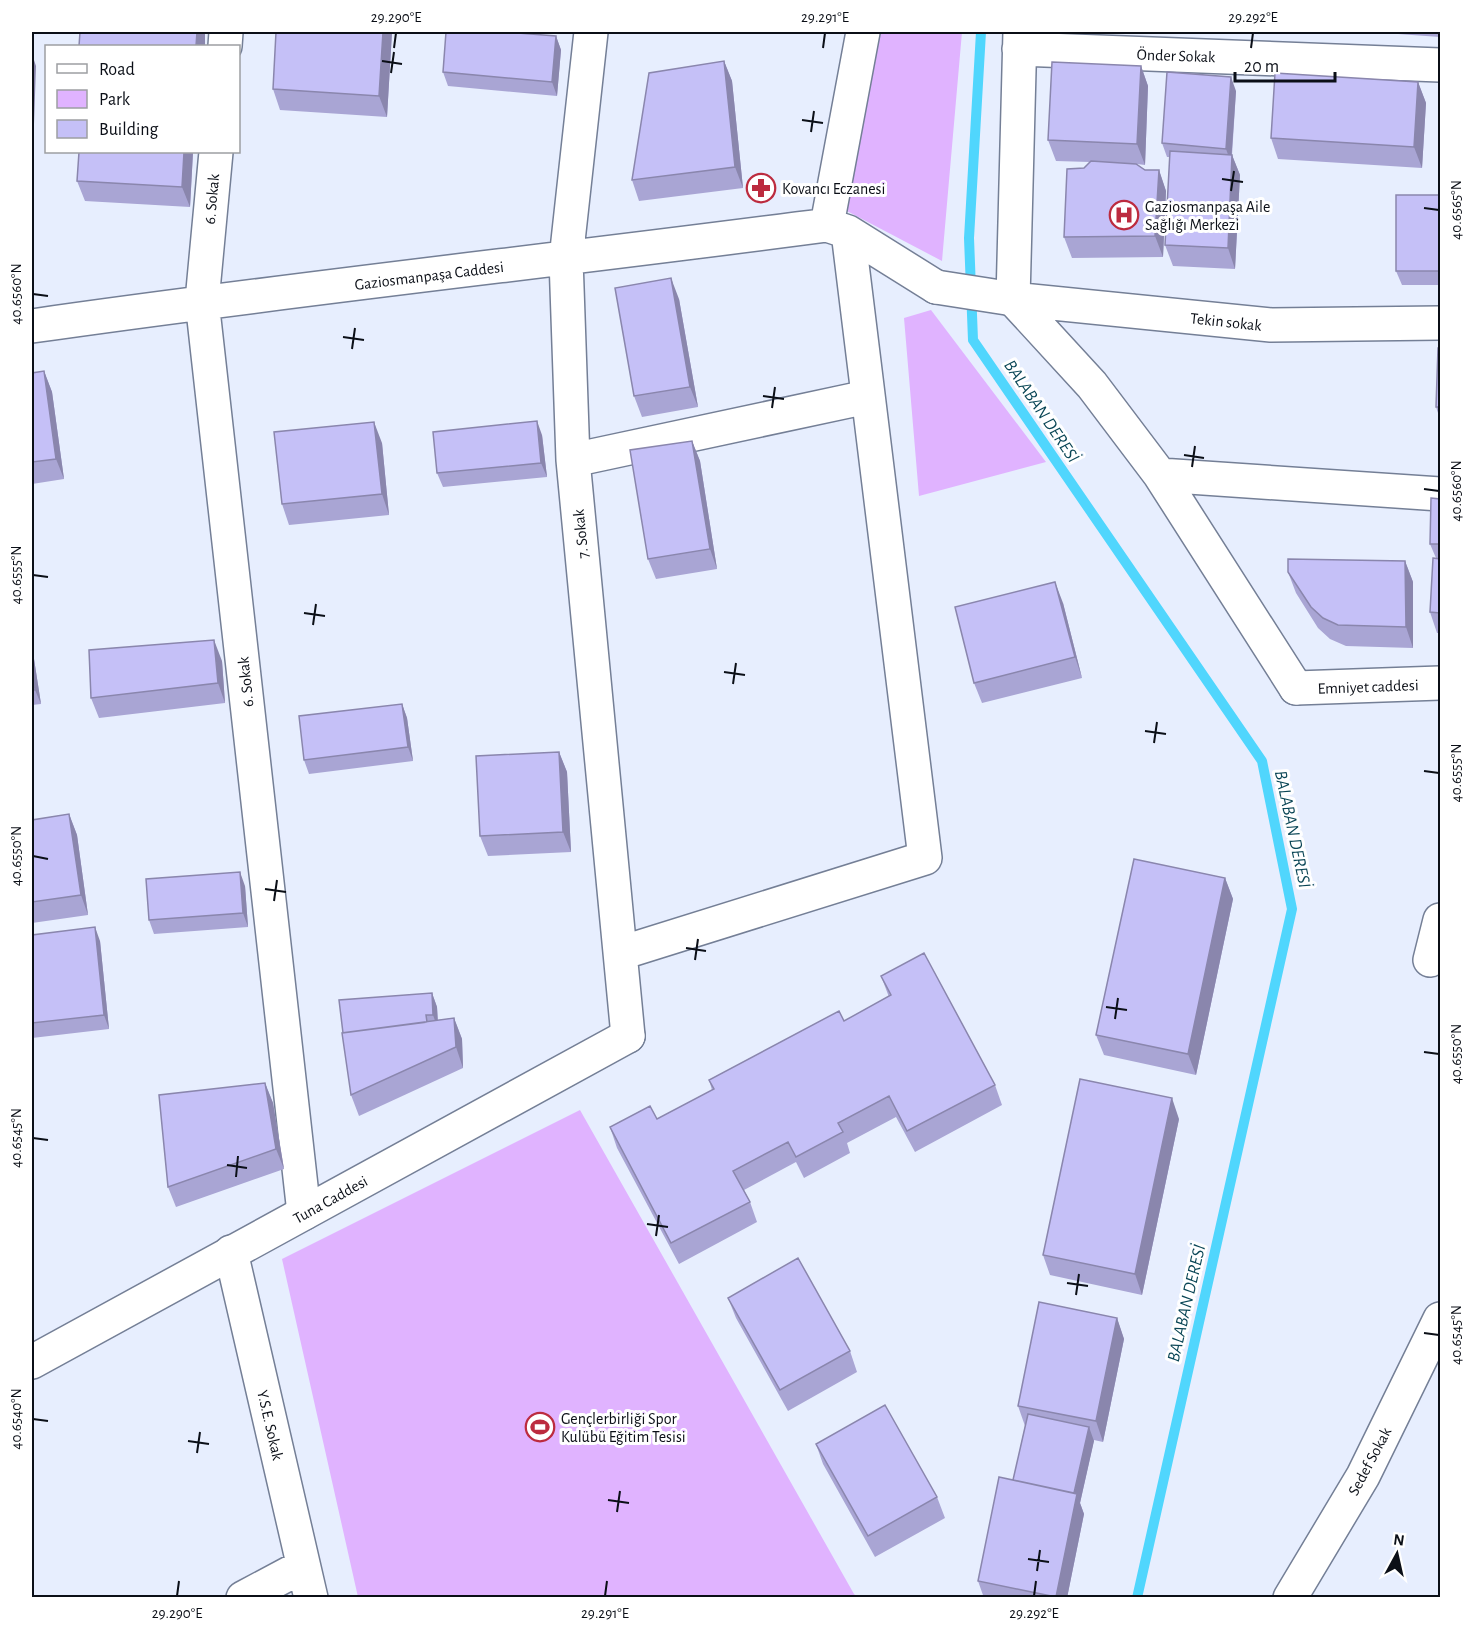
<svg xmlns="http://www.w3.org/2000/svg" width="1472" height="1629" viewBox="0 0 1472 1629" font-family="'Alegreya Sans',sans-serif">
  <rect width="100%" height="100%" fill="#e7eefe"/>
  <!-- green -->
  <path fill="#e0b3ff" d="M873,32H962L942,261L845,210Z
    M931,310L1046,462L919,496L904,318Z
    M580,1110L854,1594L857,1597H358L282,1259Z"/>
  <g fill="none" stroke-linecap="round" stroke-linejoin="round">
    <!-- stream -->
    <path stroke="#50d6fd" stroke-width="10" d="M981,32L969,238L973,340L1262,761L1292,909L1137,1598"/>
    <!-- minor casing -->
    <g stroke="#747f96" stroke-width="36">
      <path id="minor" d="M591,32L566,259L573,460L628,1036
        M863,32L827,225L848,232L936,287
        M1020,32L1013,299L1092,385L1160,475L1296,688
        M225,46L226,32
        M1019,49L1440,65
        M216,152L202,301L304,1213
        M1013,299L1271,325L1440,323
        M32,326C296,288 562,260 827,225
        M573,460L867,397
        M1160,475L1440,494
        M621,953L925,858L848,232
        M1430,960L1440,920
        M231,1252L311,1598
        M243,1598L303,1566
        M1290,1598L1363,1476L1440,1319"/>
    </g>
    <!-- tertiary casing -->
    <g stroke="#747f96" stroke-width="36">
      <path id="tertiary" d="M936,287L1013,299
        M1296,688L1440,683
        M32,1362L628,1036"/>
    </g>
    <!-- minor -->
    <use href="#minor" stroke="#fff" stroke-width="33"/>
    <!-- tertiary -->
    <use href="#tertiary" stroke="#fff" stroke-width="33"/>
  </g>
  <!-- wall -->
  <path fill="#a9a5d4" d="M392,32L387,117L280,110L273,89Z
    M1358,32H1386V33Z
    M1397,32H1440V37L1398,34Z
    M556,36L561,50L557,96L448,86L443,72Z
    M724,61L732,81L743,188L639,201L632,180Z
    M1141,66L1148,86L1145,165L1137,164L1145,170H1159L1166,191L1163,257L1072,258L1064,237L1090,162L1056,161L1048,140Z
    M1418,82L1426,103L1422,168L1278,159L1271,138Z
    M1236,91L1232,155L1240,175L1235,269L1173,266L1165,245L1170,157H1167L1162,143Z
    M79,152H193L190,207L85,201L77,181Z
    M1440,195V285H1402L1396,271Z
    M679,299L698,407L642,417L634,396Z
    M1440,348V419L1436,407Z
    M44,371L52,392L64,479L32,484V373Z
    M542,435L547,477L443,487L437,473Z
    M692,441L700,461L717,569L656,579L648,559Z
    M382,443L389,515L289,525L282,504Z
    M1440,499V633H1437L1430,612L1436,558L1430,544Z
    M1405,561L1413,582V648L1346,646L1330,639L1318,628L1296,593L1288,572Z
    M1063,603L1082,678L982,703L974,683Z
    M32,651L34,659L41,704L32,705Z
    M222,661L225,703L99,718L91,698Z
    M402,704L407,718L413,761L309,774L304,760Z
    M559,752L567,772L571,852L488,856L480,836Z
    M69,814L77,835L88,915L32,923V820Z
    M1225,878L1233,899L1196,1075L1104,1055L1096,1035Z
    M245,886L248,927L154,934L149,920Z
    M32,935L100,941L109,1029L32,1038Z
    M881,976L995,1085L1002,1105L915,1152L896,1117L847,1143L850,1153L804,1178L796,1162L744,1190L750,1202L757,1222L679,1264L617,1148L610,1127L657,1119L712,1090L709,1080L844,1021L889,997Z
    M432,993L437,1007L438,1020L454,1018L462,1039L463,1068L359,1116L351,1095Z
    M265,1083L273,1103L284,1169L176,1207L168,1187Z
    M1179,1119L1142,1295L1050,1275L1043,1255Z
    M728,1298L850,1351L857,1372L788,1411L736,1318Z
    M1117,1318L1124,1339L1103,1442L1094,1440L1080,1503L1084,1514L1067,1598H984L978,1581L1013,1480L1025,1426L1018,1406Z
    M816,1444L937,1497L945,1518L875,1557L823,1464Z"/>
  <!-- shaded-wall -->
  <path fill="#8a86ad" d="M197,32H204L205,34V46H196Z
    M383,32H392L387,117L379,96Z
    M556,36L561,50L557,96L552,82Z
    M32,54L36,66L34,124L32,118Z
    M724,61L732,81L743,188L735,167Z
    M1141,66L1148,86L1145,165L1137,144Z
    M1231,77L1236,91L1231,163L1226,149Z
    M1418,82L1426,103L1422,168L1414,147Z
    M184,152H193L190,207L182,187Z
    M1232,155L1240,175L1235,269L1228,248Z
    M1159,170L1166,191L1163,257L1155,236Z
    M671,278L679,299L698,407L690,387Z
    M44,371L52,392L64,479L56,459Z
    M537,421L542,435L547,477L541,463Z
    M374,422L382,443L389,515L382,494Z
    M692,441L700,461L717,569L710,549Z
    M1405,561L1413,582V648L1406,627Z
    M1055,582L1063,603L1082,678L1075,657Z
    M214,640L222,661L225,703L218,683Z
    M32,651L34,659L41,704L35,690L32,661Z
    M402,704L407,718L413,761L408,747Z
    M559,752L567,772L571,852L563,832Z
    M69,814L77,835L88,915L81,895Z
    M240,872L245,886L248,927L243,913Z
    M1225,878L1233,899L1196,1075L1188,1054Z
    M95,927L100,941L109,1029L104,1015Z
    M432,993L437,1007L438,1029L433,1015Z
    M454,1018L462,1039L463,1068L456,1047Z
    M265,1083L273,1103L284,1169L276,1149Z
    M1172,1098L1179,1119L1142,1295L1135,1274Z
    M1117,1318L1124,1339L1103,1442L1096,1421Z
    M1089,1427L1094,1441L1080,1503L1084,1514L1067,1598H1056L1073,1499Z"/>
  <!-- building -->
  <path fill="#c5c0f7" stroke="#8a86ad" stroke-width="1.5" d="M80,32H197L196,46H79Z
    M276,32H383L379,96L273,89Z
    M446,32H506L556,36L552,82L443,72Z
    M724,61L735,167L632,180L649,73Z
    M1052,62L1141,66L1137,144L1048,140Z
    M1167,72L1231,77L1226,149L1162,143Z
    M1275,73L1418,82L1414,147L1271,138Z
    M1440,126V150H1439Z
    M1170,151L1232,155L1228,248L1165,245Z
    M79,152H184L182,187L77,181Z
    M1091,161L1136,164L1145,170H1159L1155,236L1064,237L1067,169L1084,168Z
    M1396,195H1440V271H1396Z
    M671,278L690,387L634,396L615,288Z
    M1438,348H1440V407H1436Z
    M44,371L56,459L32,462V373Z
    M537,421L541,463L437,473L433,432Z
    M374,422L382,494L282,504L274,432Z
    M692,441L710,549L648,559L630,450Z
    M1431,498L1440,499V544H1430Z
    M1433,558L1440,559V613L1430,612Z
    M1288,559L1405,561L1406,627L1338,625L1323,618L1311,607L1288,572Z
    M1055,582L1075,657L974,683L955,607Z
    M214,640L218,683L91,698L89,650Z
    M32,661L35,690H32Z
    M402,704L408,747L304,760L299,716Z
    M559,752L563,832L480,836L476,756Z
    M69,814L81,895L32,902V820Z
    M1134,859L1225,878L1188,1054L1096,1035Z
    M240,872L243,913L149,920L146,879Z
    M95,927L104,1015L32,1023V935Z
    M924,953L995,1085L907,1131L889,1096L838,1123L843,1132L796,1157L788,1142L733,1171L750,1202L671,1243L610,1127L650,1106L657,1119L714,1089L709,1080L839,1011L844,1021L891,995L881,976Z
    M432,993L433,1015H426L427,1022L343,1033L339,1000Z
    M454,1018L456,1047L351,1095L342,1033Z
    M1080,1079L1172,1098L1135,1274L1043,1255Z
    M265,1083L276,1149L168,1187L159,1095Z
    M798,1258L850,1351L780,1390L728,1298Z
    M1039,1302L1117,1318L1096,1421L1018,1406Z
    M885,1405L937,1497L868,1536L816,1444Z
    M1028,1414L1089,1427L1074,1493L1013,1480Z
    M999,1477L1077,1494L1056,1597L978,1581Z"/>
  <!-- ticks -->
  <path fill="none" stroke="#0b0f17" stroke-width="2" d="M394,48L396,33M823,48L825,33M1251,48L1253,33M382,61L402,64M391,73L394,52M802,120L823,123M811,132L814,111M1222,179L1243,182M1231,191L1234,171M1424,208L1439,210M33,294L48,296M343,337L364,340M352,349L355,328M763,396L784,399M772,408L775,387M1184,455L1204,458M1192,467L1195,446M1424,489L1439,491M33,575L48,577M304,613L325,616M313,625L316,604M724,672L745,675M733,684L736,663M1145,731L1166,734M1154,743L1157,722M1424,771L1439,773M33,856L48,859M265,889L286,892M274,901L277,880M686,948L706,951M695,960L698,939M1106,1007L1127,1010M1115,1019L1118,998M1424,1052L1439,1054M33,1138L48,1140M227,1165L247,1168M236,1177L238,1156M647,1224L668,1227M656,1236L659,1215M1067,1283L1088,1286M1076,1295L1079,1274M1424,1333L1439,1335M33,1419L48,1421M188,1441L209,1444M197,1453L200,1432M608,1500L629,1503M617,1512L620,1491M1028,1559L1049,1562M1037,1571L1040,1550M177,1596L179,1581M605,1596L607,1581M1034,1596L1036,1581"/>
  <!-- icons -->
  <defs>
    <g id="pharmacy-ring" transform="scale(1.5)"><circle r="9.5" fill="#fff" stroke="#bc2b3f" stroke-width="1.5"/><path d="M-2-6h4v4h4v4h-4v4h-4v-4h-4v-4h4Z" fill="#bc2b3f"/></g>
    <g id="hospital-ring" transform="scale(1.5)"><circle r="9.5" fill="#fff" stroke="#bc2b3f" stroke-width="1.5"/><path d="M-5-5h3v3.5h4V-5h3V5h-3V1.5h-4V5h-3Z" fill="#bc2b3f"/></g>
    <g id="stadium-ring" transform="scale(1.5)"><circle r="9.5" fill="#fff" stroke="#bc2b3f" stroke-width="1.5"/><path d="M0-5a6.5 5 0 1 0 0 10a6.5 5 0 1 0 0-10ZM-3.5-1.8h7v3.6h-7Z" fill="#bc2b3f"/></g>
  </defs>
  <g fill-rule="evenodd">
    <use href="#pharmacy-ring" x="761" y="188"/>
    <use href="#hospital-ring" x="1124" y="215"/>
    <use href="#stadium-ring" x="540" y="1427"/>
  </g>
  <g text-anchor="middle" stroke-width="6" stroke-linejoin="round" paint-order="stroke">
    <!-- street labels -->
    <g font-size="16" fill="#0b0f17" stroke="#fff">
      <text transform="translate(1176 55) rotate(2)" y="6">Önder Sokak</text>
      <text transform="translate(211 199) rotate(-85)" y="6">6. Sokak</text>
      <text transform="translate(429 275) rotate(-7)" y="6">Gaziosmanpaşa Caddesi</text>
      <text transform="translate(1226 321) rotate(6)" y="6">Tekin sokak</text>
      <text transform="translate(580 534) rotate(-96)" y="6">7. Sokak</text>
      <text transform="translate(245 682) rotate(-96)" y="6">6. Sokak</text>
      <text transform="translate(1368 686) rotate(-2)" y="6">Emniyet caddesi</text>
      <text transform="translate(330 1199) rotate(-29)" y="6">Tuna Caddesi</text>
      <text transform="translate(271 1425) rotate(77)" y="6">Y.S.E. Sokak</text>
      <text transform="translate(1369 1461) rotate(-62)" y="6">Sedef Sokak</text>
    </g>
    <!-- poi labels -->
    <g font-size="16" fill="#0b0f17" stroke="#fff" text-anchor="start">
      <text x="782" y="194">Kovancı Eczanesi</text>
      <text x="1145" y="212">Gaziosmanpaşa Aile<tspan x="1145" dy="18">Sağlığı Merkezi</tspan></text>
      <text x="561" y="1424">Gençlerbirliği Spor<tspan x="561" dy="18">Kulübü Eğitim Tesisi</tspan></text>
    </g>
    <!-- water labels -->
    <g font-size="18" font-style="italic" fill="#0a4656" stroke="#fff">
      <text transform="translate(1042 411) rotate(56)" y="6">BALABAN DERESİ</text>
      <text transform="translate(1293 829) rotate(78)" y="6">BALABAN DERESİ</text>
      <text transform="translate(1186 1303) rotate(-77)" y="6">BALABAN DERESİ</text>
    </g>
  </g>
  <!-- border -->
  <rect width="1472" height="1629" fill="none" stroke="#ffffff" stroke-width="66"/>
  <!-- legend -->
  <rect x="45" y="45" width="195" height="108" fill="#ffffff" stroke="#9d9fa2" stroke-width="1.5"/>
  <rect x="57" y="64" width="30" height="9" fill="#ffffff" stroke="#9d9fa2" stroke-width="1.5"/>
  <text x="99" y="75" font-size="18" fill="#0b0f17">Road</text>
  <rect x="57" y="90" width="30" height="18" fill="#e0b3ff" stroke="#9d9fa2" stroke-width="1.5"/>
  <text x="99" y="105" font-size="18" fill="#0b0f17">Park</text>
  <rect x="57" y="120" width="30" height="18" fill="#c5c0f7" stroke="#9d9fa2" stroke-width="1.5"/>
  <text x="99" y="135" font-size="18" fill="#0b0f17">Building</text>
  <!-- north arrow -->
  <g transform="translate(1397 1554) rotate(8)" stroke="#ffffff" stroke-width="4.5" paint-order="stroke">
  <path d="M0-4.5L10 22L0 15L-10 22Z" fill="#0b0f17"/>
  <text y="-9" font-size="16" font-weight="bold" text-anchor="middle" fill="#0b0f17">N</text>
  </g>
  <!-- scale -->
  <path d="M1235 72v9h100v-9" fill="none" stroke="#0b0f17" stroke-width="3"/>
  <text x="1244" y="72" font-size="18" fill="#0b0f17" stroke="#ffffff" stroke-width="4.5" paint-order="stroke">20 m</text>
  <rect x="33" y="33" width="1406" height="1563" fill="none" stroke="#0b0f17" stroke-width="2"/>
  <g font-size="15" text-anchor="middle" fill="#0b0f17">
    <text x="396" y="22">29.290°E</text>
    <text x="825" y="22">29.291°E</text>
    <text x="1253" y="22">29.292°E</text>
    <text transform="translate(1456 210) rotate(-90)" y="5">40.6565°N</text>
    <text transform="translate(16 294) rotate(-90)" y="5">40.6560°N</text>
    <text transform="translate(1456 491) rotate(-90)" y="5">40.6560°N</text>
    <text transform="translate(16 575) rotate(-90)" y="5">40.6555°N</text>
    <text transform="translate(1456 773) rotate(-90)" y="5">40.6555°N</text>
    <text transform="translate(16 856) rotate(-90)" y="5">40.6550°N</text>
    <text transform="translate(1456 1054) rotate(-90)" y="5">40.6550°N</text>
    <text transform="translate(16 1138) rotate(-90)" y="5">40.6545°N</text>
    <text transform="translate(1456 1335) rotate(-90)" y="5">40.6545°N</text>
    <text transform="translate(16 1419) rotate(-90)" y="5">40.6540°N</text>
    <text x="177" y="1618">29.290°E</text>
    <text x="605" y="1618">29.291°E</text>
    <text x="1034" y="1618">29.292°E</text>
  </g>
</svg>
